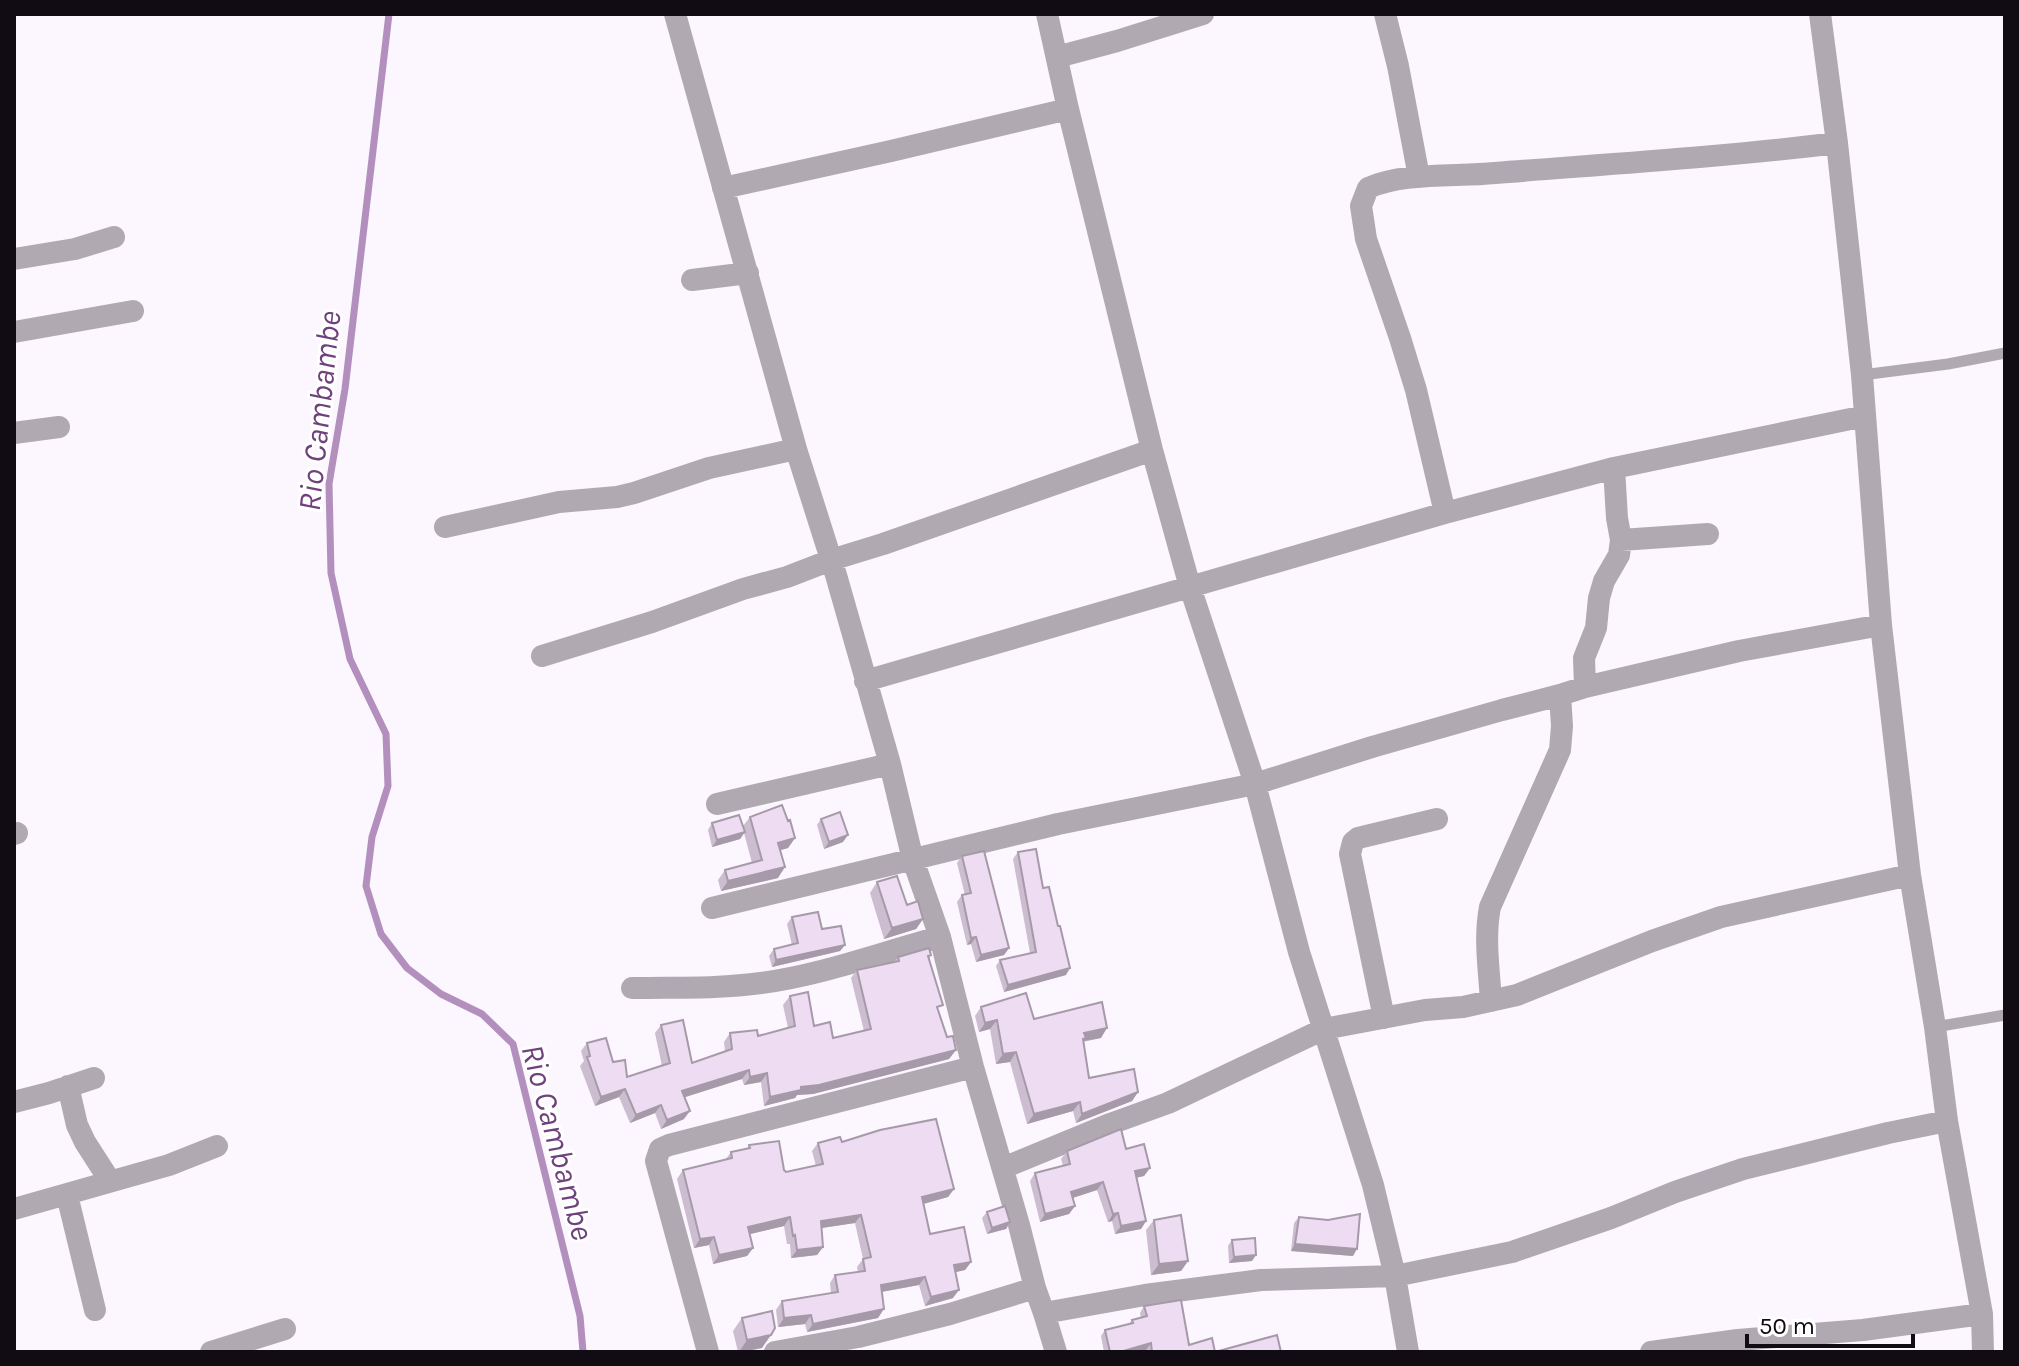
<svg xmlns="http://www.w3.org/2000/svg" width="2019" height="1366" viewBox="0 0 2019 1366" font-family="Karla,sans-serif">
  <rect width="100%" height="100%" fill="#fcf6ff"/>
  <g fill="none" stroke-linecap="round" stroke-linejoin="round">
    <!-- stream -->
    <path stroke="#b28fbd" stroke-width="7" d="M389,14L345,389L329,484L331,573L350,659L386,734L388,786L372,837L366,886L381,934L407,968L441,994L482,1014L513,1044L580,1316L583,1352"/>
    <!-- service -->
    <path stroke="#b0a9b2" stroke-width="11" d="M1862,375L1948,364L2005,353
      M1935,1027L2005,1015"/>
    <!-- minor -->
    <path stroke="#b0a9b2" stroke-width="22" d="M675,14L796,449L836,575L890,764L913,860L940,937L973,1067L1019,1225L1035,1288L1044,1313L1056,1352
      M1047,14L1068,109L1152,450L1190,587L1255,784L1299,952L1373,1185L1395,1276L1408,1352
      M1385,14L1398,66L1419,177
      M1820,14L1837,143L1862,375L1881,625L1910,875L1935,1027L1947,1121L1982,1314L1983,1352
      M1057,57L1117,41L1203,14
      M723,188L891,151L1068,109
      M14,259L75,249L114,237
      M692,280L748,273
      M14,332L133,311
      M14,433L59,427
      M1445,513L1416,390L1400,338L1366,239L1361,206L1368,188C1404,172 1455,177 1495,173C1609,164 1724,157 1837,143
      M445,527L559,502L617,497L634,493L709,468L796,449
      M1621,540L1708,534
      M542,656L652,622L743,589L787,577L831,560L883,544L1152,450
      M865,681L1445,513L1614,468L1865,416
      M1585,687L1584,658L1596,628L1599,598L1604,581L1619,555L1621,540L1617,518L1614,468
      M717,804L890,764
      M14,834L17,833
      M712,908L1058,824L1255,784L1372,747L1502,710L1560,695L1585,687L1739,651L1881,625
      M632,988C675,987 718,989 761,983C822,975 880,953 940,937
      M1491,1001C1489,969 1484,938 1490,907L1560,750L1562,726L1560,695
      M1384,1018L1350,854L1353,842L1358,838L1437,819
      M68,1086L77,1125L85,1142L110,1181
      M14,1102L49,1093L94,1078
      M1003,1168L1110,1124L1168,1103L1324,1029L1425,1010L1463,1007L1517,995L1652,941L1721,917L1910,875
      M67,1195L95,1310
      M14,1209L169,1165L217,1146
      M1044,1313L1145,1295L1261,1280L1395,1276L1512,1252L1611,1218L1675,1192L1743,1169L1888,1133L1947,1121
      M211,1352L285,1329
      M708,1352L656,1161L660,1149L669,1145L973,1067
      M775,1352L858,1337L950,1314L1035,1288
      M1651,1352L1738,1340L1863,1330L1982,1314"/>
  </g>
  <!-- wall -->
  <path fill="#ccbdd0" d="M750,817L788,821L795,838L788,848L780,850L778,878L721,891L718,880L725,870L752,863L744,833L740,839L712,847L708,830L712,823L743,826Z
    M821,819L843,842L824,849L817,825Z
    M1018,852L1043,888L1066,975L1004,992L996,966L1000,960L1030,953L1013,859Z
    M962,856L1009,948L1004,955L976,962L971,944L967,945L957,902L962,895H965L957,863Z
    M877,882L923,919L916,929L884,939L870,893Z
    M792,917L822,929L845,945L840,951L772,967L769,956L774,949L792,945L787,924Z
    M931,955L929,959L938,1012L947,1037L956,1050L949,1059L813,1094L797,1095L795,1098L764,1106L761,1082L744,1085L742,1079L685,1097L684,1119L661,1129L655,1113L630,1123L619,1097L595,1106L580,1066L584,1061L581,1051L587,1043L613,1062L627,1077L662,1066L655,1033L661,1025L692,1063L725,1052L724,1042L730,1033L758,1036L788,1028L783,1005L790,996L814,1026L833,1038L864,1031L851,978L857,970L894,962L898,957Z
    M981,1007L1034,1019L1101,1038L1083,1042L1089,1078L1138,1092L1132,1101L1076,1123L1073,1111L1027,1124L1010,1062L996,1064L990,1029L979,1032L975,1016Z
    M842,1142L954,1189L948,1197L923,1204L930,1234L971,1262L965,1270L955,1272L953,1298L925,1306L919,1285L882,1292L878,1318L807,1332L805,1324L778,1327L776,1310L782,1301L831,1293L830,1283L835,1275L858,1272L857,1267L863,1259L855,1223L821,1228L823,1247L817,1255L791,1258L790,1244H787L784,1226L750,1234L753,1248L747,1256L713,1264L709,1245L694,1248L677,1179L683,1170L726,1159L731,1152L747,1149L749,1145L786,1172L816,1166L812,1151L818,1143Z
    M1126,1149L1150,1168L1144,1176L1136,1178L1146,1221L1141,1229L1115,1234L1112,1221L1108,1222L1097,1190L1073,1198L1075,1206L1069,1214L1040,1222L1030,1181L1035,1173L1063,1166L1061,1159L1067,1151Z
    M987,1212L1010,1222L1006,1229L987,1234L982,1218Z
    M1299,1217L1353,1256L1291,1251L1294,1223Z
    M1154,1220L1188,1261L1181,1271L1151,1275L1146,1230Z
    M1232,1240L1252,1261L1229,1263L1228,1246Z
    M1144,1306L1189,1345L1215,1352H1281H1147L1146,1350L1139,1352H1104L1101,1336L1105,1330L1129,1324L1132,1320L1141,1318L1140,1313Z
    M742,1318L762,1348L745,1352H738L733,1331Z"/>
  <!-- shaded-wall -->
  <path fill="#a69aa9" d="M745,832L740,839L712,847L717,840Z
    M848,835L843,842L824,849L829,842Z
    M795,838L788,848L771,853L778,843Z
    M785,867L778,878L721,891L728,881Z
    M923,919L916,929L884,939L892,928Z
    M976,937L971,944L967,945L971,938Z
    M845,945L840,951L772,967L776,960Z
    M1009,948L1004,955L976,962L981,955Z
    M1070,968L1066,975L1004,992L1008,985Z
    M997,1020L990,1029L979,1032L985,1023Z
    M1107,1028L1101,1038L1084,1041L1079,1048L1084,1033Z
    M956,1050L949,1059L813,1094L797,1095L795,1098L764,1106L770,1097L801,1087Z
    M1016,1052L1010,1062L996,1064L1003,1054Z
    M749,1070L742,1079L676,1100L682,1091Z
    M767,1073L761,1082L744,1085L750,1077Z
    M625,1089L619,1097L595,1106L601,1097Z
    M1138,1092L1132,1101L1076,1123L1082,1114Z
    M1080,1102L1073,1111L1027,1124L1034,1114Z
    M661,1105L655,1113L630,1123L636,1115Z
    M690,1111L684,1119L661,1129L667,1120Z
    M1150,1168L1144,1176L1130,1179L1135,1171Z
    M1103,1182L1097,1190L1066,1200L1071,1192Z
    M954,1189L948,1197L916,1206L922,1197Z
    M1075,1206L1069,1214L1040,1222L1045,1214Z
    M1118,1213L1112,1221L1108,1222L1113,1214Z
    M861,1215L855,1223L815,1229L821,1221Z
    M790,1217L784,1226L742,1236L748,1227Z
    M1146,1221L1141,1229L1115,1234L1121,1226Z
    M1010,1222L1006,1229L987,1234L992,1228Z
    M714,1237L709,1245L694,1248L700,1239Z
    M1295,1244L1357,1249L1353,1256L1291,1251Z
    M823,1247L817,1255L791,1258L797,1250Z
    M753,1248L747,1256L713,1264L719,1255Z
    M1256,1255L1252,1261L1229,1263L1234,1257Z
    M1188,1261L1181,1271L1151,1275L1159,1264Z
    M971,1262L965,1270L948,1274L954,1265Z
    M925,1277L919,1285L875,1293L881,1285Z
    M959,1290L953,1298L925,1306L931,1297Z
    M884,1309L878,1318L807,1332L813,1324Z
    M811,1315L805,1324L778,1327L784,1318Z
    M771,1335L762,1348L739,1352L747,1340Z
    M1151,1343L1146,1350L1139,1352H1120Z"/>
  <!-- building -->
  <path fill="#eddcf2" stroke="#a69aa9" stroke-width="2" d="M782,805L788,821L790,820L795,838L778,843L785,867L728,881L725,870L762,860L750,817Z
    M840,812L848,835L829,842L821,819Z
    M739,815L745,832L717,840L712,823Z
    M1036,849L1043,888L1049,887L1058,926H1060L1070,968L1008,985L1000,960L1036,952L1018,852Z
    M984,851L1009,948L981,955L976,937L971,938L962,895L971,893L962,856Z
    M897,876L907,905L918,901L923,919L892,928L877,882Z
    M818,912L822,929L841,926L845,945L776,960L774,949L798,943L792,917Z
    M929,948L931,955L928,956L943,1005L937,1007L947,1037L953,1036L956,1050L819,1085L801,1087V1090L770,1097L767,1073L750,1077L749,1070L682,1091L690,1111L667,1120L661,1105L636,1115L625,1089L601,1097L587,1057L590,1056L587,1043L606,1038L613,1062L625,1060L627,1077L670,1063L661,1025L683,1020L692,1063L732,1049L730,1033L757,1030L758,1036L795,1026L790,996L808,992L814,1026L830,1022L833,1038L871,1029L857,970L899,961L898,957Z
    M1026,993L1034,1019L1102,1002L1107,1028L1084,1033L1086,1038L1083,1039L1089,1078L1134,1069L1138,1092L1082,1114L1080,1102L1034,1114L1016,1052L1003,1054L997,1020L985,1023L981,1007Z
    M936,1119L954,1189L922,1197L930,1234L964,1227L971,1262L954,1265L959,1290L931,1297L925,1277L881,1285L884,1309L813,1324L811,1315L784,1318L782,1301L838,1292L835,1275L865,1271L863,1259L871,1257L861,1215L821,1221L823,1247L797,1250L795,1235L793,1236L790,1217L748,1227L753,1248L719,1255L714,1237L700,1239L683,1170L732,1158L731,1152L750,1148L749,1145L779,1141L784,1170L786,1172L823,1164L818,1143L840,1137L842,1142L880,1130Z
    M1121,1129L1126,1149L1144,1144L1150,1168L1135,1171L1146,1221L1121,1226L1118,1213L1113,1214L1103,1182L1071,1192L1075,1206L1045,1214L1035,1173L1070,1164L1067,1151Z
    M1005,1206L1010,1222L992,1228L987,1212Z
    M1360,1214L1357,1249L1295,1244L1299,1217L1328,1220Z
    M1181,1215L1188,1261L1159,1264L1154,1220Z
    M1255,1238L1256,1255L1234,1257L1232,1240Z
    M1181,1300L1189,1345L1212,1338L1215,1352L1277,1335L1281,1352H1152L1151,1343L1120,1352H1110L1105,1330L1133,1323L1132,1320L1147,1316L1144,1306Z
    M772,1311L775,1328L771,1335L747,1340L742,1318Z"/>
  <g text-anchor="middle" stroke-width="6" stroke-linejoin="round" paint-order="stroke">
    <!-- water labels -->
    <g font-size="32" font-style="italic" fill="#6f427d" stroke="#fff">
      <text transform="translate(319 411) rotate(-84)" y="11">Rio Cambambe</text>
      <text transform="translate(558 1142) rotate(75)" y="11">Rio Cambambe</text>
    </g>
  </g>
  <!-- border -->
  <rect width="2019" height="1366" fill="none" stroke="#110c13" stroke-width="32"/>
  <!-- scale -->
  <path d="M1747 1334v12h166v-12" fill="none" stroke="#110c13" stroke-width="4"/>
  <text x="1759" y="1334" font-size="24" fill="#110c13" stroke="#ffffff" stroke-width="6" paint-order="stroke">50 m</text>
</svg>
